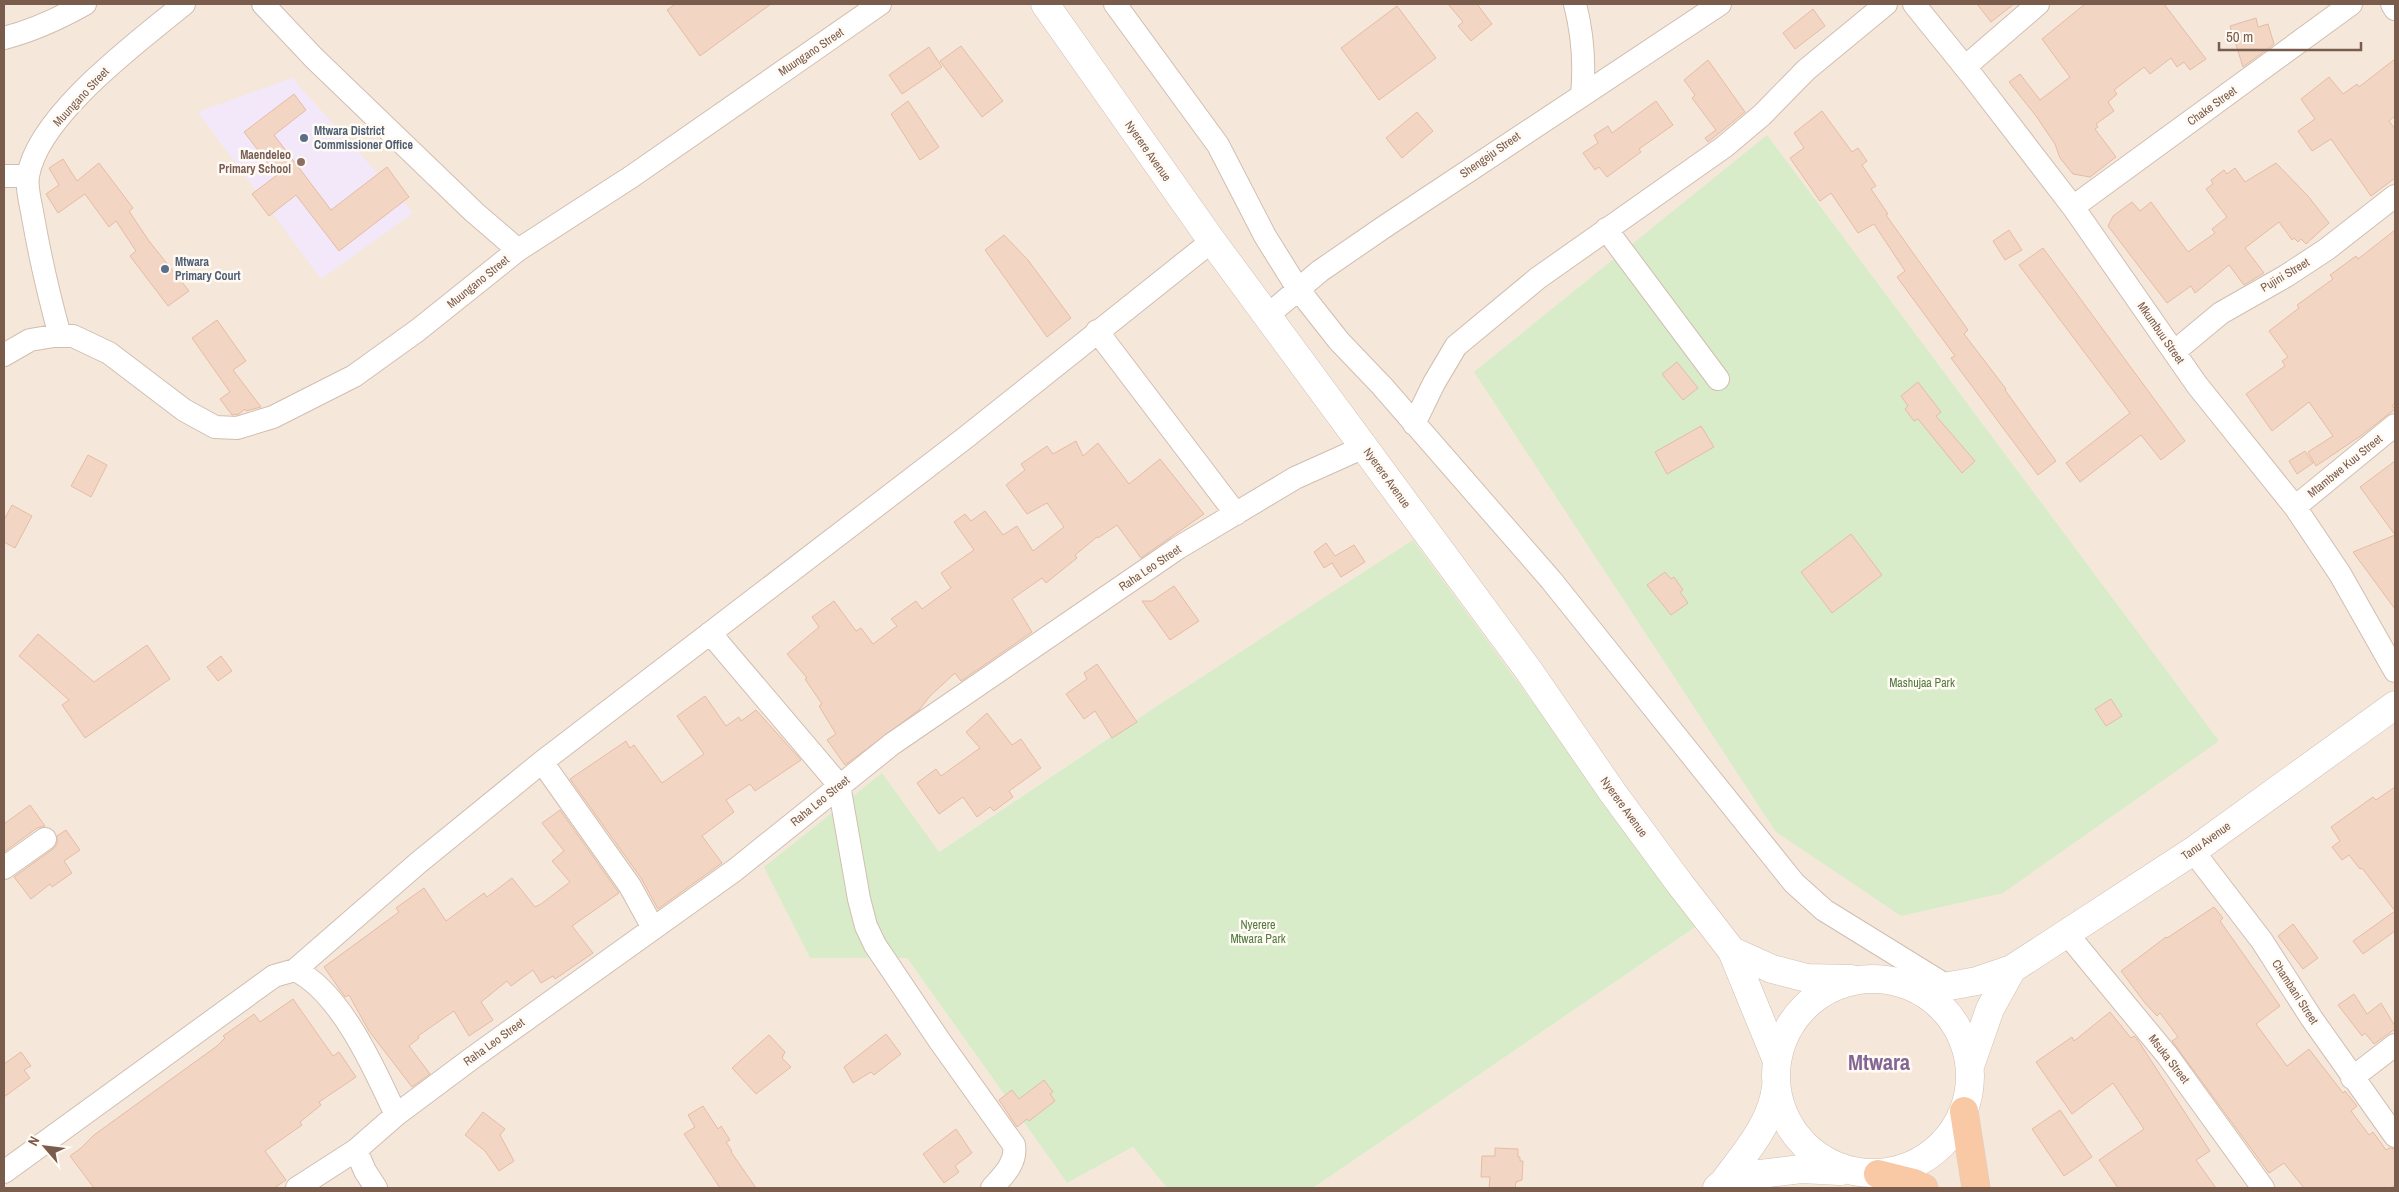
<svg xmlns="http://www.w3.org/2000/svg" width="2399" height="1192" viewBox="0 0 2399 1192" font-family="'Archivo Narrow',sans-serif">
  <rect width="100%" height="100%" fill="#fdf6ec"/>
  <!-- residential -->
  <path fill="#f5e8da" d="M4,4H2395V1188H1313L1697,926L1148,712L939,852L810,958H907L1067,1183L1133,1147L1167,1188H4Z"/>
  <!-- education -->
  <path fill="#f3e8fa" d="M292,78L413,213L321,279L198,112Z"/>
  <!-- green -->
  <path fill="#d8ecc9" d="M1767,135L2219,741L2003,893L1901,916L1776,832L1474,372Z
    M1413,540L1697,926L1313,1188H1167L1133,1147L1067,1183L907,958H810L764,867L882,773L939,852L1148,712Z"/>
  <!-- building -->
  <path fill="#f3d5c3" stroke="#e6bba3" d="M675,4H771L700,56L667,10Z
    M1448,4H1477L1492,24L1471,41L1458,26L1463,22Z
    M1977,4H2014L1991,22Z
    M2085,4H2164L2206,59L2190,70L2184,62L2177,67L2171,58L2150,74L2144,67L2114,90L2117,94L2108,102L2114,111L2096,124L2098,127L2095,129L2116,157L2090,177L2073,174L2060,158L2055,144L2036,116L2009,82L2020,74L2040,100L2070,77L2042,39Z
    M1397,6L1436,58L1379,100L1341,48Z
    M1813,9L1825,26L1795,49L1783,33Z
    M2256,18L2258,27L2268,24L2274,44L2243,67L2230,26Z
    M961,46L1003,101L982,117L940,61Z
    M929,47L942,67L902,94L889,75Z
    M2395,59V116L2389,121L2395,129V178L2371,196L2331,139L2312,151L2298,131L2315,119L2301,99L2329,77L2343,94L2357,84L2359,87Z
    M1708,60L1745,112L1708,142L1705,138L1716,130L1692,98L1695,95L1684,80Z
    M294,94L306,110L274,135L331,210L387,167L409,197L339,251L296,195L269,216L252,194L277,175L244,132Z
    M908,101L939,147L920,160L891,114Z
    M1656,101L1673,125L1639,149L1641,152L1607,177L1599,167L1595,170L1583,153L1598,143L1594,135L1608,126L1612,133Z
    M1822,111L1852,152L1858,148L1867,161L1862,165L1876,186L1871,189L1888,214L1886,215L1968,330L1964,334L2006,389L2005,390L2056,461L2038,475L1951,358L1955,356L1897,277L1905,271L1874,224L1858,233L1831,193L1820,201L1790,158L1804,148L1794,133Z
    M1417,112L1433,131L1402,158L1386,138Z
    M63,159L77,181L99,163L133,208L129,211L149,241L189,291L168,306L130,256L136,251L116,221L109,227L85,194L58,213L46,194L59,185L49,168Z
    M2276,163L2308,196L2329,223L2306,244L2301,239L2298,242L2294,238L2292,240L2279,222L2245,248L2264,273L2244,285L2229,265L2195,293L2191,286L2167,303L2108,226L2113,216L2132,202L2140,211L2151,202L2188,252L2215,233L2212,229L2227,217L2206,189L2213,184L2211,180L2224,170L2227,174L2235,168L2245,182Z
    M2009,230L2022,250L2005,260L1993,241Z
    M2395,230V403L2392,406L2395,409L2362,435L2316,466L2308,452L2333,436L2309,402L2272,431L2246,394L2285,366L2282,361L2288,357L2269,331L2299,308L2297,305L2333,279L2330,275L2356,256L2358,259Z
    M1004,235L1028,260L1071,318L1047,337L985,250Z
    M2043,248L2185,441L2161,460L2141,435L2080,482L2066,463L2130,413L2019,265Z
    M217,320L246,361L233,370L261,407L246,411L245,409L239,414L232,415L220,399L230,392L192,338Z
    M1677,362L1698,388L1683,400L1662,374Z
    M1918,382L1941,412L1936,416L1975,461L1962,473L1918,419L1914,421L1905,409L1908,406L1901,396Z
    M1701,426L1714,447L1667,474L1655,452Z
    M1076,441L1083,456L1098,443L1129,484L1160,459L1204,514L1141,558L1117,525L1098,538L1097,537L1075,555L1077,558L1046,583L1042,578L1012,599L1032,632L961,681L955,673L930,696L919,710L845,765L827,740L836,734L819,706L822,704L805,679L807,678L787,654L819,627L812,617L834,601L856,631L861,628L873,644L897,626L891,619L916,601L922,609L951,588L941,573L974,550L954,522L965,514L971,521L985,511L1003,535L1017,526L1033,551L1064,527L1047,503L1027,514L1006,485L1025,470L1021,464L1047,446L1053,454Z
    M2305,451L2313,463L2297,474L2289,461Z
    M88,455L107,465L91,497L71,486Z
    M2395,461V609L2353,552L2395,535L2360,487Z
    M12,505L32,516L15,548L4,542V520Z
    M1851,534L1882,575L1832,613L1801,572Z
    M1326,543L1335,556L1354,545L1365,562L1341,577L1332,563L1324,568L1314,552Z
    M1665,572L1671,579L1674,577L1683,590L1680,592L1688,603L1671,615L1647,585Z
    M1174,586L1199,621L1170,640L1142,601H1152Z
    M38,634L94,682L147,645L170,679L85,738L62,705L69,700L19,656Z
    M221,656L232,671L218,681L207,667Z
    M1097,664L1137,722L1112,738L1095,711L1084,719L1066,694L1087,679L1084,673Z
    M705,696L726,726L739,717L741,721L756,710L801,760L755,791L750,784L726,800L734,812L702,836L722,863L658,909L641,878L570,779L626,741L630,748L634,745L662,783L704,754L677,716Z
    M2111,699L2122,716L2106,726L2095,709Z
    M987,713L1012,745L1021,739L1041,768L1009,791L1013,797L994,811L990,807L977,817L963,797L939,814L917,783L936,769L941,776L980,748L966,732Z
    M2395,787V931L2363,954L2353,941L2395,911L2362,868L2360,869L2349,855L2342,860L2332,847L2340,841L2331,827L2373,797L2376,800Z
    M30,805L45,826L37,828L4,852V824Z
    M560,810L619,893L572,926L593,953L555,979L553,976L541,983L533,970L511,986L507,981L481,1002L493,1020L469,1036L454,1011L418,1036L419,1038L409,1046L430,1074L412,1087L369,1031L349,995L345,997L324,967L399,912L396,908L424,888L446,921L484,893L487,897L512,878L535,907L541,904L570,882L552,861L564,851L542,823Z
    M66,830L80,850L64,861L72,873L52,887L50,884L31,899L14,877L53,849L57,844V836Z
    M2214,907L2223,918L2220,921L2280,1006L2256,1024L2287,1066L2309,1049L2343,1093L2345,1091L2357,1106L2351,1111L2369,1135L2373,1132L2386,1150L2390,1148L2395,1149V1185L2390,1188H2304L2284,1163L2269,1173L2172,1041L2178,1037L2160,1013L2157,1016L2145,1003L2121,971L2166,937L2167,938Z
    M2293,924L2318,958L2303,969L2278,936Z
    M2354,994L2367,1014L2381,1003L2395,1026V1029L2374,1044L2365,1033L2362,1036L2338,1005Z
    M293,999L333,1056L339,1052L356,1077L319,1102L321,1105L300,1122L302,1125L265,1151L286,1180L274,1188H94L70,1156L81,1148L94,1135L217,1046L225,1038L223,1036L254,1014L260,1022Z
    M2110,1012L2131,1038L2134,1036L2137,1039L2210,1151L2196,1160L2216,1188H2118L2099,1160L2144,1129L2113,1083L2072,1114L2036,1062L2072,1037L2074,1041Z
    M886,1034L901,1054L874,1075L871,1072L853,1083L844,1067Z
    M769,1035L785,1052L782,1058L791,1067L756,1094L732,1068Z
    M21,1052L31,1066L24,1070L30,1078L4,1097V1064Z
    M1044,1080L1053,1092L1050,1094L1055,1101L1029,1121L1027,1119L1017,1127L999,1100L1012,1090L1019,1099Z
    M703,1106L718,1129L721,1126L730,1140L726,1142L732,1151L731,1152L756,1188H720L684,1134L695,1127L688,1115Z
    M2060,1110L2092,1157L2064,1176L2032,1129Z
    M483,1112L505,1129L500,1135L514,1161L499,1171L485,1151L465,1135Z
    M956,1129L972,1153L955,1166L959,1172L944,1183L923,1154Z
    M1495,1148L1518,1149V1157H1520V1161H1523L1522,1180L1516,1182L1515,1188H1489L1490,1177H1481L1482,1156H1495Z"/>
  <g fill="none" stroke-linecap="round" stroke-linejoin="round">
    <!-- minor casing -->
    <g stroke="#d1beb0" stroke-width="24">
      <path id="minor" d="M263,4L314,58L474,212L518,250
        M1115,4L1218,145L1265,236L1298,289L1339,341L1382,386L1551,580L1794,883L1824,910L1947,986
        M1575,4C1583,35 1585,63 1582,95
        M1914,4L1973,77L2073,207L2197,385L2295,507L2340,574L2395,671
        M2392,4L2395,9
        M4,38C32,31 60,18 85,4
        M1965,67L2038,4
        M4,176H28
        M2073,207L2351,4
        M1606,229L1718,379
        M1268,315L1320,271L1384,227L1720,4
        M1097,331L1236,514
        M60,336C49,296 40,257 33,217C31,205 26,188 28,176C38,115 138,42 184,4
        M2174,352L2221,313L2286,276L2327,249L2395,196
        M4,355L30,340L54,336H73L109,353L184,410L215,427L237,428L273,417L354,376L418,330L518,250L631,177L880,4
        M1414,424L1434,383L1456,346L1538,278L1724,147L1762,115L1806,70L1886,4
        M2295,507L2395,425
        M710,633L839,785L859,899L866,926L875,945L939,1040L1014,1145C1017,1163 1003,1176 992,1188
        M542,762L630,886L653,928
        M2193,851L2262,941L2312,1019L2395,1136
        M4,868L45,839
        M2068,935L2167,1055L2263,1188
        M295,970L418,863L542,762L965,438L1212,241
        M2352,1078L2395,1045
        M356,1150L365,1171L376,1188
        M4,1172L274,976L295,970C341,992 375,1070 396,1115
        M297,1188L356,1150L396,1115L471,1059L735,870L892,744L1178,548L1295,478L1364,447"/>
    </g>
    <!-- tertiary casing -->
    <g stroke="#d1beb0" stroke-width="29">
      <path id="tertiary" d="M1045,4L1212,241L1529,671L1613,793L1680,884L1732,951L1777,1061
        M1732,951L1772,969L1807,978L1851,979
        M1776 1076a97 97 0 1 1 194 0a97 97 0 1 1-194 0Z
        M1922,991L1977,981L2012,969L2193,851L2395,705
        M1970,1066L1990,1009L2012,969
        M1723,1183L1760,1174L1801,1169L1840,1171
        M1717,1188L1723,1183C1744,1154 1772,1124 1776,1087"/>
    </g>
    <!-- trunk casing -->
    <g stroke="#dad1cd" stroke-width="29">
      <path id="trunk" d="M1964,1111L1976,1188
        M1878,1174L1914,1183L1924,1188"/>
    </g>
    <!-- minor -->
    <use href="#minor" stroke="#fff" stroke-width="22"/>
    <!-- tertiary -->
    <use href="#tertiary" stroke="#fff" stroke-width="28"/>
    <!-- trunk -->
    <use href="#trunk" stroke="#f9c8a4" stroke-width="28"/>
  </g>
  <!-- markers -->
  <g fill="#5c6f8a" stroke="#fffaf3" stroke-width="2">
    <circle cx="304" cy="138" r="5"/>
    <circle cx="165" cy="269" r="5"/>
  </g>
  <circle fill="#8d6e63" stroke="#fffaf3" stroke-width="2" cx="301" cy="162" r="5"/>
  <g text-anchor="middle" stroke-width="5" stroke-linejoin="round" paint-order="stroke">
    <!-- street labels -->
    <g font-size="12" fill="#7a5c4d" stroke="#fffaf3">
      <text transform="translate(811 52) rotate(-34)" y="4">Muungano Street</text>
      <text transform="translate(81 97) rotate(-47)" y="4">Muungano Street</text>
      <text transform="translate(2212 106) rotate(-36)" y="4">Chake Street</text>
      <text transform="translate(1148 151) rotate(55)" y="4">Nyerere Avenue</text>
      <text transform="translate(1490 155) rotate(-35)" y="4">Shengeju Street</text>
      <text transform="translate(2285 275) rotate(-31)" y="4">Pujini Street</text>
      <text transform="translate(478 282) rotate(-39)" y="4">Muungano Street</text>
      <text transform="translate(2161 333) rotate(55)" y="4">Mkumbuu Street</text>
      <text transform="translate(2345 466) rotate(-39)" y="4">Mtambwe Kuu Street</text>
      <text transform="translate(1387 478) rotate(54)" y="4">Nyerere Avenue</text>
      <text transform="translate(1150 568) rotate(-34)" y="4">Raha Leo Street</text>
      <text transform="translate(820 801) rotate(-39)" y="4">Raha Leo Street</text>
      <text transform="translate(1624 807) rotate(54)" y="4">Nyerere Avenue</text>
      <text transform="translate(2206 841) rotate(-35)" y="4">Tanu Avenue</text>
      <text transform="translate(2295 992) rotate(57)" y="4">Chambani Street</text>
      <text transform="translate(494 1042) rotate(-36)" y="4">Raha Leo Street</text>
      <text transform="translate(2169 1059) rotate(52)" y="4">Msuka Street</text>
    </g>
    <!-- service labels -->
    <g font-size="12" font-weight="bold" fill="#4e5e75" stroke="#fffaf3" text-anchor="start">
      <text x="314" y="135">Mtwara District<tspan x="314" dy="14">Commissioner Office</tspan></text>
      <text x="175" y="266">Mtwara<tspan x="175" dy="14">Primary Court</tspan></text>
    </g>
    <!-- education labels -->
    <g font-size="12" font-weight="bold" fill="#785e54" stroke="#fffaf3" text-anchor="end">
      <text x="291" y="159">Maendeleo<tspan x="291" dy="14">Primary School</tspan></text>
    </g>
    <!-- park labels -->
    <g font-size="12" fill="#537a41" stroke="#fffaf3">
      <text x="1922" y="687">Mashujaa Park</text>
      <text x="1258" y="929">Nyerere<tspan x="1258" dy="14">Mtwara Park</tspan></text>
    </g>
    <!-- town labels -->
    <g font-size="22" font-weight="bold" fill="#846695" stroke="#fffaf3">
      <text x="1879" y="1070">Mtwara</text>
    </g>
  </g>
  <!-- border -->
  <rect width="2399" height="1192" fill="none" stroke="#7a5c4d" stroke-width="10"/>
  <!-- north arrow -->
  <g transform="translate(45 1147) rotate(298)" stroke="#fffaf3" stroke-width="4" paint-order="stroke">
  <path d="M0-4L9 19L0 12L-9 19Z" fill="#7a5c4d"/>
  <text y="-8" font-size="14" font-weight="bold" text-anchor="middle" fill="#7a5c4d">N</text>
  </g>
  <!-- scale -->
  <path d="M2219 42v8h142v-8" fill="none" stroke="#7a5c4d" stroke-width="2.5"/>
  <text x="2226" y="42" font-size="15" fill="#7a5c4d" stroke="#fffaf3" stroke-width="4" paint-order="stroke">50 m</text>
</svg>
